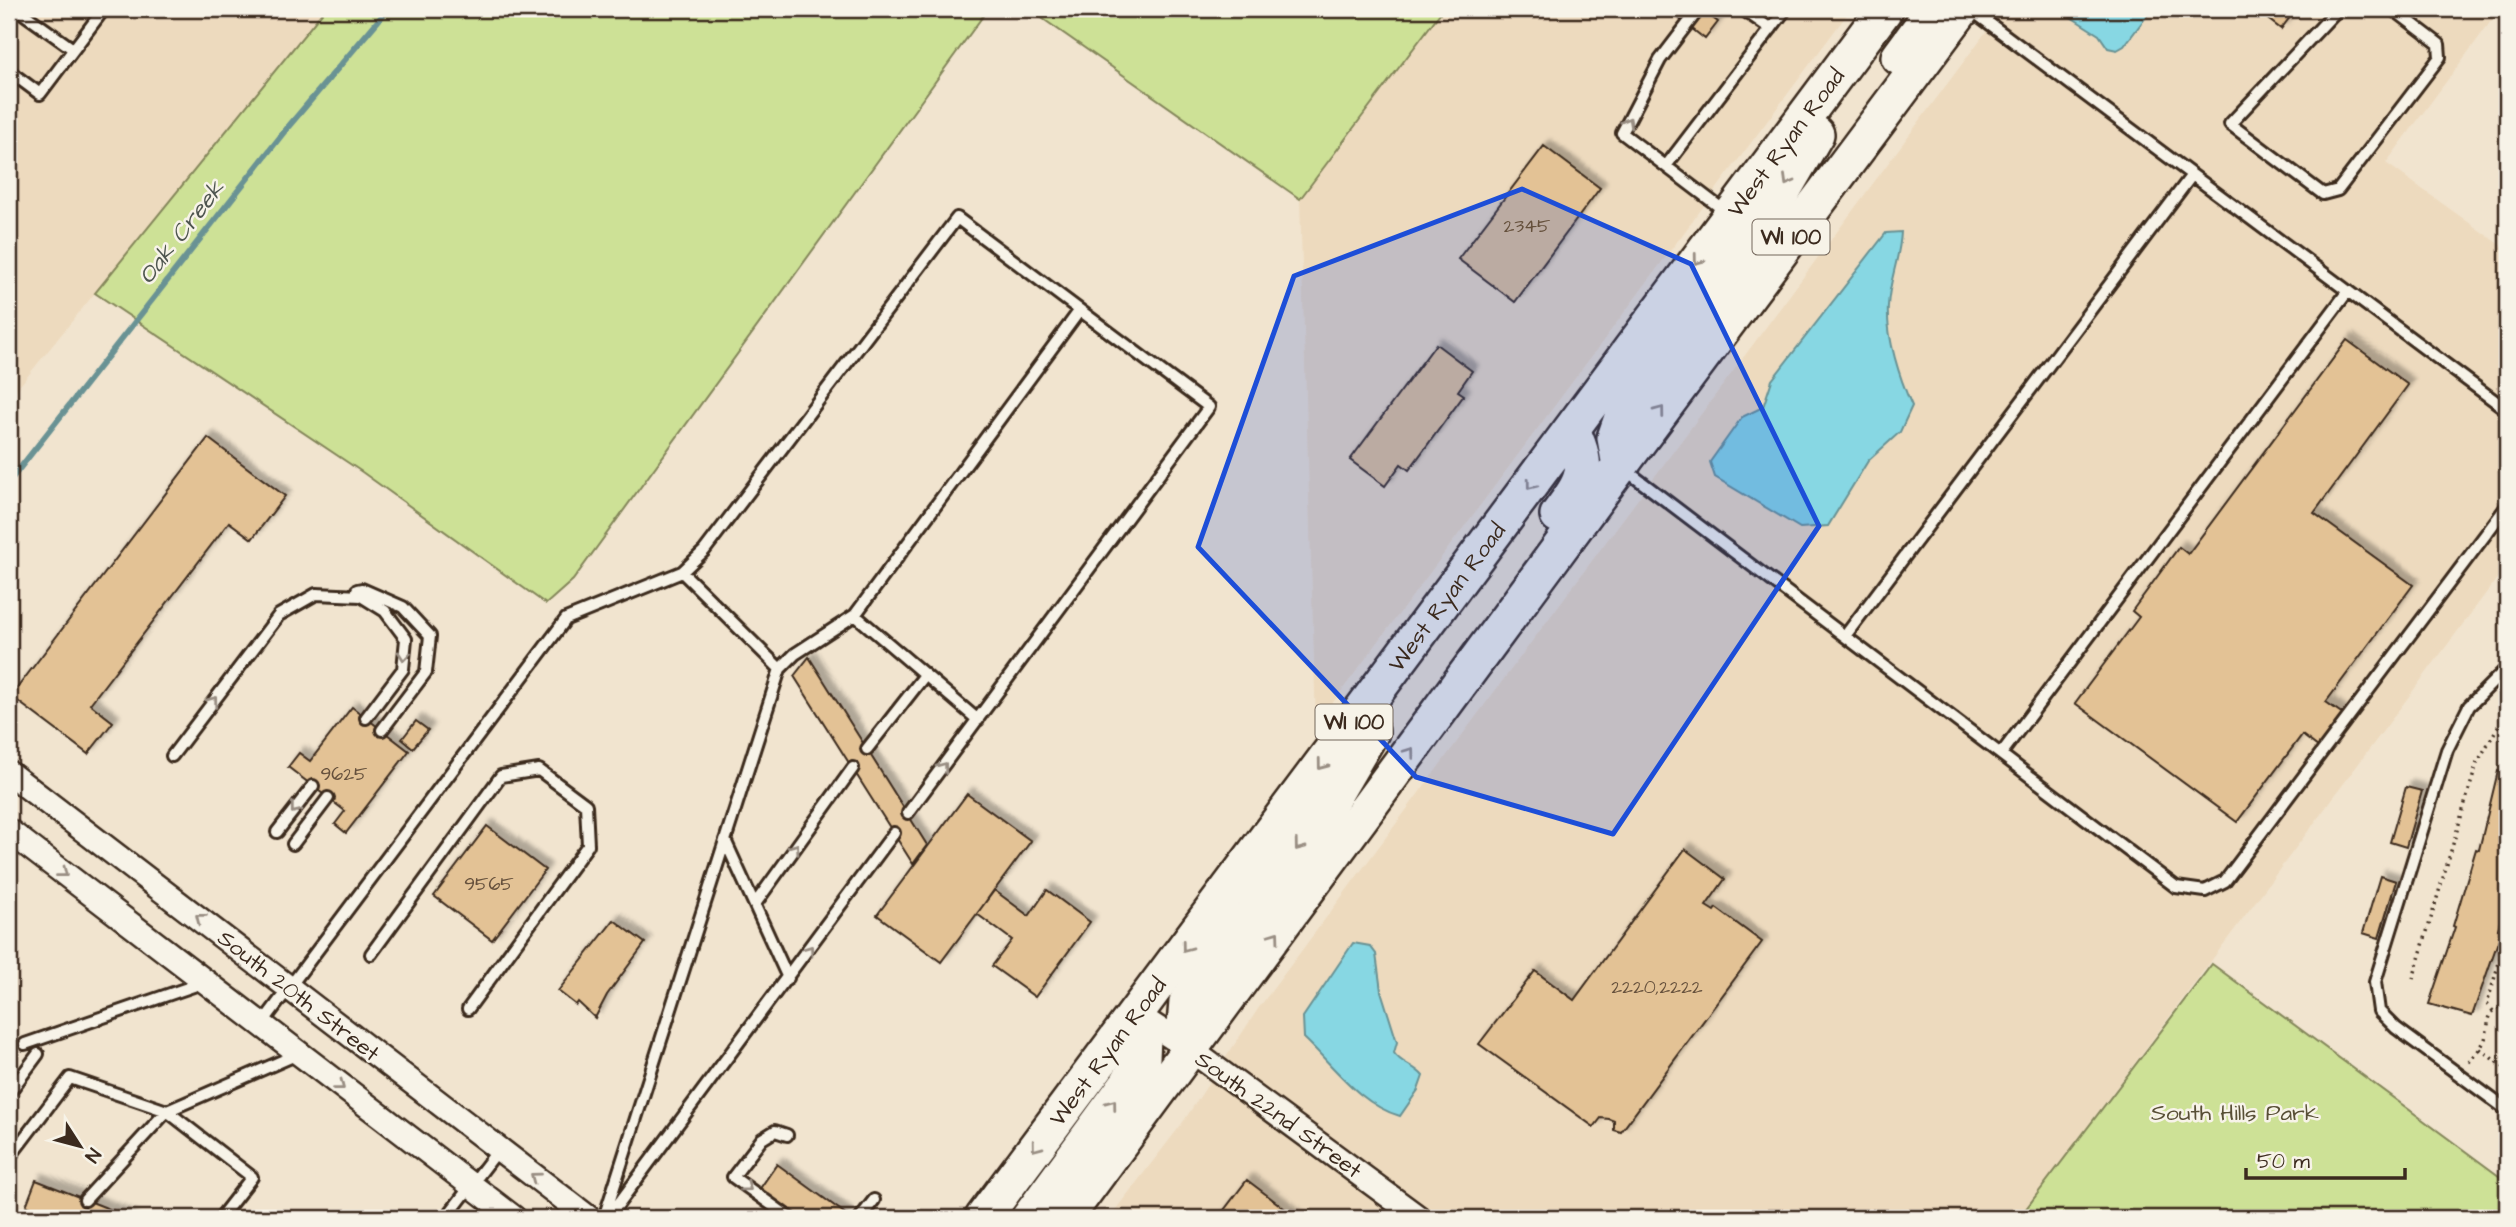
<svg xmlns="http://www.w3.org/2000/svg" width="2516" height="1227" viewBox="0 0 2516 1227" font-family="'Architects Daughter',sans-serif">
  <defs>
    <filter id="shadow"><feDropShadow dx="6" dy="-6" stdDeviation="2" flood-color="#0004"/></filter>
  </defs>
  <rect width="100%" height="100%" fill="#f1e4cf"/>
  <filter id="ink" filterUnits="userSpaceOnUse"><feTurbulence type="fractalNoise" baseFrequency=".0143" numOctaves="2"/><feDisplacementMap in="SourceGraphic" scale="14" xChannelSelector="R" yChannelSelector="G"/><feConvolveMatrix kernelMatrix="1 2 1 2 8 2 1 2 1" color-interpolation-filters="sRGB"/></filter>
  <g filter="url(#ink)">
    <!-- built -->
    <path fill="#eddabe" d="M9,9H325L9,399Z
      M1443,9H1851L1316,725L1300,199Z
      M2003,9H2500L2386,163L2507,250V565L2019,1218H1109L1181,1125L1258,1009Z"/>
    <!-- green -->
    <path fill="#cde196" stroke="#84865a" stroke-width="2" d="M325,9H988L573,580L546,604L362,472L95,293Z
      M1029,9H1443L1300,199Z
      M2212,964L2507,1182V1218H2019Z"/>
    <!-- water -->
    <path fill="#87d7e3" stroke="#699294" stroke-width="2" d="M2065,9H2152L2124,46L2117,50L2108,48L2099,35L2066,14Z
      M1901,232C1900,258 1889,281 1888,306C1886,337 1900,379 1912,406L1900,432L1868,461L1828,526L1800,528L1715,477L1710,462L1742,417L1763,407L1772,380L1886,233Z
      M1353,943L1370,946L1376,954L1381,991L1397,1042L1394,1053C1401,1064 1414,1065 1423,1076L1418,1090L1400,1116C1359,1104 1334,1066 1304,1038L1303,1017Z"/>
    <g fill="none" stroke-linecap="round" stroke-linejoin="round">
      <!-- stream -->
      <path stroke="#699294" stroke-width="6" d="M9,482L288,127L388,9"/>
    </g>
    <!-- building -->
    <path fill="#e3c295" stroke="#3b2a1e" stroke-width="2" filter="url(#shadow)" d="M1667,9H1700L1718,22L1705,39Z
      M2246,9H2296L2281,29L2261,14L2258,18Z
      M1544,146L1600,188L1515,302L1458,259Z
      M2347,340L2408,385L2314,513L2413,585L2326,702L2347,717L2322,750L2302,735L2237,822L2075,703L2139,617L2132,611L2179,547L2188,554Z
      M1436,344L1472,371L1458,391L1464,395L1409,470L1401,464L1385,486L1350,460Z
      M208,438L285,496L252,539L229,522L90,704L113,722L88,754L11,696Z
      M809,657L927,845L913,864L794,676Z
      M352,707L409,751L346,833L335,824L345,811L288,767L299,753L310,761Z
      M416,721L428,730L413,748L402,739Z
      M2498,771L2507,774V898L2498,929L2502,930L2472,1016L2429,1004L2455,927L2453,926L2476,849L2479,850Z
      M2406,787L2422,791L2406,847L2390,842Z
      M967,794L1031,841L941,962L877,915Z
      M487,826L545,870L492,940L434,896Z
      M1685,849L1725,879L1706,906L1714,911L1716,908L1762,942L1621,1132L1614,1130V1121L1609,1119L1601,1118L1594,1127L1479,1044L1535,971L1574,1000Z
      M2380,876L2396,881L2379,938L2363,933Z
      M994,890L1029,916L1047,890L1090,922L1035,997L992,966L1012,940L977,914Z
      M614,920L645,943L607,995L595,1018L578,1002L576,1005L558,991Z
      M777,1164L847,1215L845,1218H799L759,1190Z
      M36,1180L132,1218H55L26,1206Z
      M1247,1180L1297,1218H1218Z"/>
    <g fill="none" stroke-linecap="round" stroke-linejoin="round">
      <!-- service casing -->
      <g stroke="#3b2a1e" stroke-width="16">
        <path id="service" d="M17,9L73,49
          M1699,9L1660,60L1622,133L1726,212
          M1742,9L1771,29
          M1970,9L2507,410
          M2338,9L2230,124L2323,194L2338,190L2440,57L2439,44L2393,9
          M9,71L40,94L104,9
          M1666,166L1786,9
          M1623,468L2176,887L2205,891L2225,881L2507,506
          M682,572L780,669
          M357,590L362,589L403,607L430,636L426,672L382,730
          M855,615L978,720
          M1845,636L2192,175
          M2507,668L2469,706L2447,750L2375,982L2379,1011L2396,1028L2507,1110
          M867,749L925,675
          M2001,754L2348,291
          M172,756L279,615L316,594L361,596L385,611L406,639L403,669L366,718
          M277,832L313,786
          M725,840L788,978
          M293,844L328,798
          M755,904L853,768
          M371,954L501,776L539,770L586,805L588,845L468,1009
          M261,1025L566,619L682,572L704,551L957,218L1209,407L908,813
          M25,1044L205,982
          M9,1093L38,1054
          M787,1135L775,1131L762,1139L733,1177L790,1218
          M9,1158L70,1078L167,1111L298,1054
          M85,1200L167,1111L252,1177L220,1218
          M446,1218L499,1149
          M604,1218L780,669L795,654L855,615L1080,310
          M608,1218L894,833
          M860,1218L874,1200"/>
      </g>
      <!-- minor casing -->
      <g stroke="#3b2a1e" stroke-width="28">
        <path id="minor" d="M9,773L589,1218
          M9,831L514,1218
          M1136,1014L1191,1050L1419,1218"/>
      </g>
      <!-- primary casing -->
      <g stroke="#3b2a1e" stroke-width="40">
        <g id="primary">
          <path d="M1899,57L1924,23L1927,9"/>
          <path d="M1620,466L1615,438L1626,406L1770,213L1816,134"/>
          <path d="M1558,515C1583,481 1591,471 1572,430"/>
          <path d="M1191,1050L1185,1026L1187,1002L1319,820L1371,732"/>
          <path id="s1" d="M983,1218L1885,9"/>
          <path d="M1029,1218L1128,1083L1142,1058L1143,1037L1136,1014"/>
          <path d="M1065,1218L1620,466L1962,9"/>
        </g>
      </g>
      <!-- path -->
      <path stroke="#3b2a1e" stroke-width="3.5" stroke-dasharray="2 5" stroke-linecap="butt" d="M2413,979L2477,763L2507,711
        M2493,1011L2487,1004L2507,935
        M2480,1049L2507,1070
        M2469,1062C2475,1055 2482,1047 2485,1039C2490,1023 2485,1009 2507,1005"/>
      <!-- service -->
      <use href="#service" stroke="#f7f3e8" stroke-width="10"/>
      <!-- minor -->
      <use href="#minor" stroke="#f7f3e8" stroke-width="23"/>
      <!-- primary -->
      <use href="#primary" stroke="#f7f3e8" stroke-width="35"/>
    </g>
    <!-- one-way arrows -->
    <defs><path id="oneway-chevron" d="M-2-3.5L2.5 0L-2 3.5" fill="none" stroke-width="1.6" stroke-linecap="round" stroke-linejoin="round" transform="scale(1.75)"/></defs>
    <g stroke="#998e83">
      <use href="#oneway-chevron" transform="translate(1628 122) rotate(-62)"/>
      <use href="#oneway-chevron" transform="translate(1788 181) rotate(120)"/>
      <use href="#oneway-chevron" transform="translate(1698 260) rotate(127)"/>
      <use href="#oneway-chevron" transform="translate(1660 411) rotate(-53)"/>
      <use href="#oneway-chevron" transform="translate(1531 485) rotate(127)"/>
      <use href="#oneway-chevron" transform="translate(404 656) rotate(96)"/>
      <use href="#oneway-chevron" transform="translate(213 701) rotate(-53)"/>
      <use href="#oneway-chevron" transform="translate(1410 752) rotate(-54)"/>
      <use href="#oneway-chevron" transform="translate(1322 765) rotate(127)"/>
      <use href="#oneway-chevron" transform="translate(943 767) rotate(-53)"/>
      <use href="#oneway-chevron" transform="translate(295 809) rotate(128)"/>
      <use href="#oneway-chevron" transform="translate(1299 846) rotate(127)"/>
      <use href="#oneway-chevron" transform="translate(795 848) rotate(-54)"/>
      <use href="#oneway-chevron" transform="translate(63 873) rotate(38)"/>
      <use href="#oneway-chevron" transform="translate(200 918) rotate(-142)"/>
      <use href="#oneway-chevron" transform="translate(1275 936) rotate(-54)"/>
      <use href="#oneway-chevron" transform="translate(1186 947) rotate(127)"/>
      <use href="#oneway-chevron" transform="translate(809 950) rotate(-54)"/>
      <use href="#oneway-chevron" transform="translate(340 1086) rotate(38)"/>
      <use href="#oneway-chevron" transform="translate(1112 1104) rotate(-53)"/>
      <use href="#oneway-chevron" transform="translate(1036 1147) rotate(127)"/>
      <use href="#oneway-chevron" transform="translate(535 1177) rotate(-143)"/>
      <use href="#oneway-chevron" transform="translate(747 1187) rotate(36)"/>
    </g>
  </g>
  <!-- marked area -->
  <path fill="#1d4ed8" fill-opacity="0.2" stroke="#1d4ed8" stroke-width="5" stroke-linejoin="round" d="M1522,189L1691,264L1819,526L1613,834L1416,777L1198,547L1294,276Z"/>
  <g text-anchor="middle" stroke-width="5" stroke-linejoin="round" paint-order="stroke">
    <!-- number labels -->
    <g font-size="19" fill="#65503c">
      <text x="1527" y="232">2345</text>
      <text x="344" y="780">9625</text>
      <text x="489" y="890">9565</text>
      <text x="1657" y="993">2220,2222</text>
    </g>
    <!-- shield labels -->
    <g fill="#f7f3e8" stroke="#73665b" stroke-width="2">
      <rect x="1752.5" y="219.5" width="77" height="35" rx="5"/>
      <rect x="1315.5" y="704.5" width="77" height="35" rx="5"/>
    </g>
    <g font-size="21" font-weight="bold" fill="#3b2a1e">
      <text x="1791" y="244">WI 100</text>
      <text x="1354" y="729">WI 100</text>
    </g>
    <!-- street labels -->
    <g font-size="23" fill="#3b2a1e" stroke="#f7f3e8">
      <text dy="8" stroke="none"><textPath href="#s1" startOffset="1342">West Ryan Road</textPath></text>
      <text dy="8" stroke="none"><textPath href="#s1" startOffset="775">West Ryan Road</textPath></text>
      <text transform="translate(299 995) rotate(38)" y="8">South 20th Street</text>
      <text dy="8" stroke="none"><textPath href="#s1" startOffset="208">West Ryan Road</textPath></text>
      <text transform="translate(1279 1114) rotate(36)" y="8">South 22nd Street</text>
    </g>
    <!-- park labels -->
    <g font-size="23" fill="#584f36" stroke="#f7f3e8">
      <text x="2235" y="1120">South Hills Park</text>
    </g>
    <!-- water labels -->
    <g font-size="24" font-style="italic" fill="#4e554f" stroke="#f7f3e8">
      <text transform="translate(181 232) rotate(-52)" y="8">Oak Creek</text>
    </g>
  </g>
  <!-- margin -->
  <rect width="2516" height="1227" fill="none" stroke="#f7f3e8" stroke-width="35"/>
  <rect x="18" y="18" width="2481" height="1192" fill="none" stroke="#3b2a1e" stroke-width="2.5" filter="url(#ink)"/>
  <!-- north arrow -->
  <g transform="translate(80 1146) rotate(126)" stroke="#f7f3e8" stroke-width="5" paint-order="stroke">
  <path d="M0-5L12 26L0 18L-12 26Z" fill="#3b2a1e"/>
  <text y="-10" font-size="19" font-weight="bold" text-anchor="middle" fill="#3b2a1e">N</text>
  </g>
  <!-- scale -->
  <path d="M2246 1168v10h159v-10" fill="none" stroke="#3b2a1e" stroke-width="3.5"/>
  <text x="2257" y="1168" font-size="21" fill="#3b2a1e" stroke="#f7f3e8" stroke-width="5" paint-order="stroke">50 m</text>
</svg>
